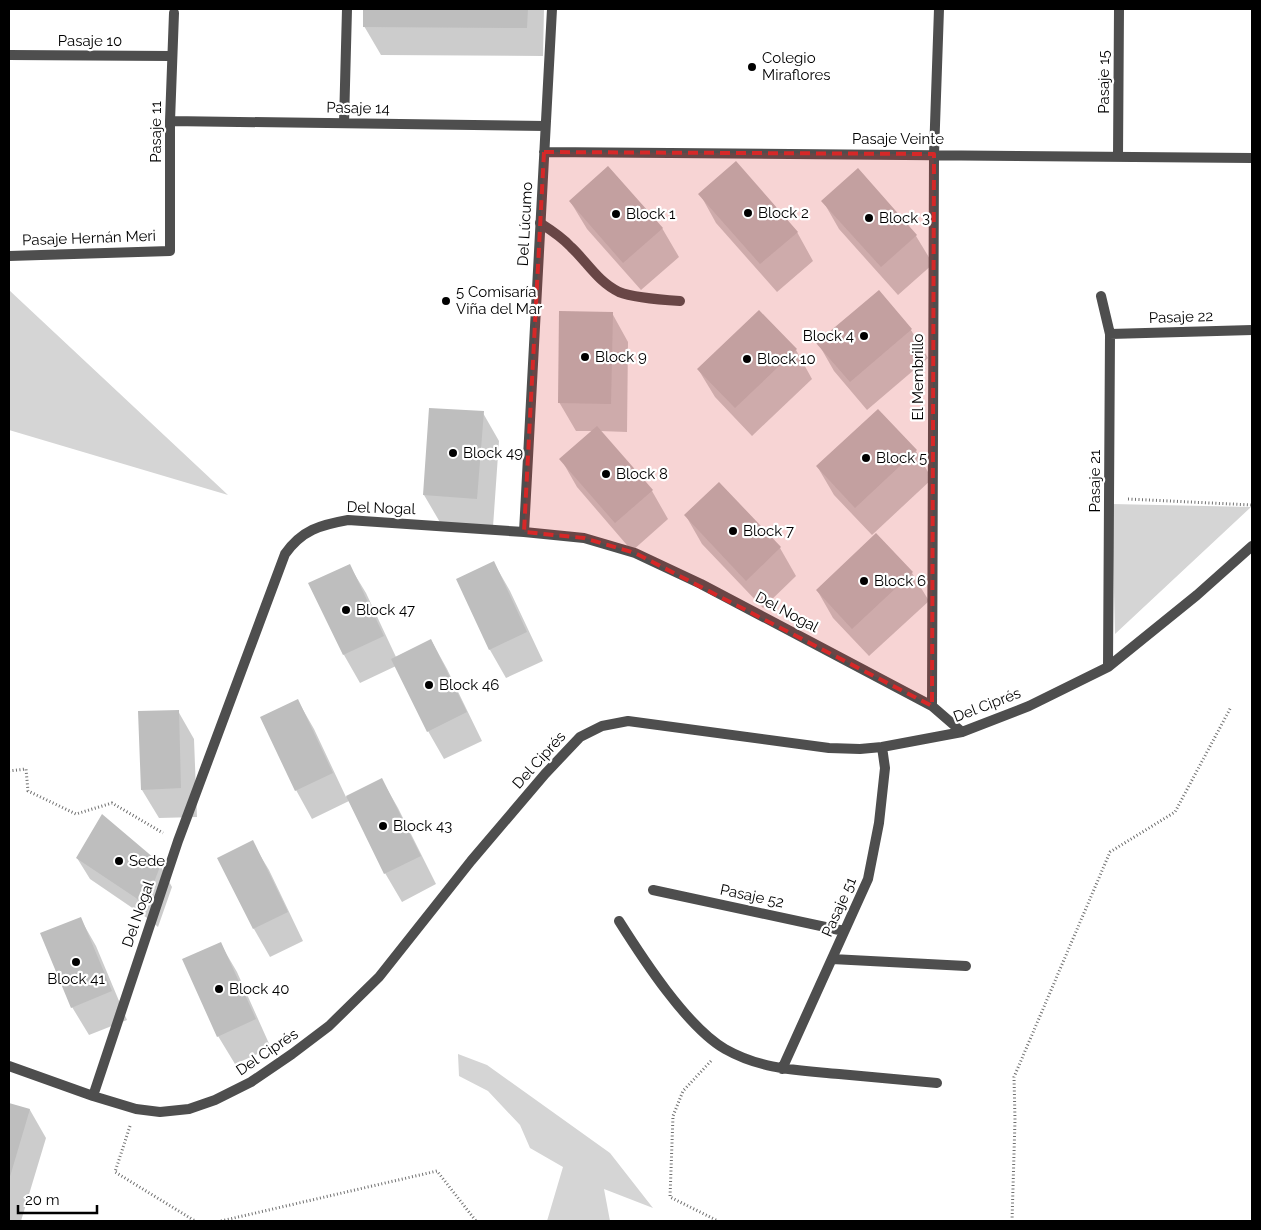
<svg xmlns="http://www.w3.org/2000/svg" width="1261" height="1230" font-family="Raleway,sans-serif">
	<rect width="100%" height="100%" fill="#fff"/>
	<path fill="#d5d5d5" d="M9,290L228,495L9,430Z
		M1112,504L1251,507L1115,634Z
		M458,1054L487,1065L610,1153L653,1208L604,1189L610,1221H547L563,1167L530,1148L520,1125L488,1091L459,1076Z"/>
	<path fill="#0003" d="M364,9H544L543,56L381,55L364,26Z
		M857,170L916,236L933,264L898,295L839,229L823,201Z
		M700,194L797,232L813,261L777,292L716,223Z
		M570,201L662,228L679,257L641,290L587,229Z
		M879,292L911,330L928,358L867,410L834,371L818,343Z
		M612,313L628,342L627,432L600,431L652,491L668,519L632,551L577,487L561,459L593,431H576L559,402Z
		M796,350L812,379L752,436L715,397L698,369Z
		M430,409L483,413L499,441L493,527L441,524L424,495Z
		M916,451L932,479L872,535L834,495L817,466Z
		M719,484L780,548L796,576L763,608L702,544L686,516Z
		M876,534L912,573L929,601L869,656L833,618L817,590Z
		M494,563L510,591L543,661L506,678L490,650L458,580Z
		M349,565L366,593L396,657L431,640L447,669L482,741L444,759L428,731L396,666L360,683L344,655L310,584Z
		M298,701L314,729L346,797L382,780L398,808L436,884L402,902L385,873L349,801L312,819L296,790Z
		M178,711L194,739L197,817L159,818L142,790Z
		M252,842L269,870L303,941L270,957L254,929L219,859Z
		M77,858L160,865L172,887L158,927L150,920L90,879Z
		M80,918L96,946L127,1020L89,1035L72,1007Z
		M220,943L237,972L271,1048L235,1064L218,1036Z
		M9,1104L30,1110L46,1138L21,1221H9Z"/>
	<path fill="#bebebe" d="M363,9H528L527,28L363,27Z
		M736,161L798,232L760,264L698,194Z
		M608,166L663,228L623,263L569,201Z
		M858,168L917,235L881,267L821,201Z
		M879,290L912,329L850,382L816,343Z
		M759,310L797,349L735,408L697,369Z
		M559,311L613,312L611,404L558,403Z
		M429,408L484,411L477,499L423,495Z
		M878,409L917,450L855,508L816,466Z
		M597,426L653,490L615,523L559,459Z
		M719,482L781,547L746,581L684,515Z
		M876,533L913,572L852,629L816,590Z
		M494,561L527,632L489,650L456,579Z
		M350,564L384,636L343,655L308,583Z
		M431,639L467,712L427,732L391,659Z
		M298,699L333,773L295,791L260,717Z
		M179,710L181,788L141,790L138,711Z
		M382,778L421,856L384,874L346,796Z
		M102,814L161,864L145,906L136,898L76,858Z
		M253,840L288,912L253,929L217,858Z
		M81,917L112,991L71,1008L40,933Z
		M221,942L256,1019L217,1037L182,959Z
		M9,1103L30,1109L9,1180Z"/>
	<g fill="none" stroke-linecap="round" stroke-linejoin="round">
		<path stroke="#707070" stroke-width="3" stroke-dasharray="1 2.5" stroke-linecap="butt" d="M1128,499L1252,505
			M9,771L26,769L28,791L76,814L112,803L163,833
			M711,1061L683,1091L673,1116L670,1197L718,1221
			M130,1126L115,1172L195,1221
			M221,1221L437,1171L476,1221
			M1012,1221L1015,1120L1014,1077L1110,852L1175,812L1231,707"/>
		<path stroke="#4e4e4e" stroke-width="10" d="M540,223C551,230 562,237 571,247C587,262 598,282 619,292C634,298 664,300 680,301"/>
		<path stroke="#4e4e4e" stroke-width="10" d="M939,9L934,154L932,706L962,732
			M9,55L171,56
			M170,121L545,126
			M344,123L347,9
			M544,152L1252,158
			M1118,156L1119,9
			M9,256L170,251V121L174,13
			M1101,296L1110,334L1108,667
			M1110,334L1252,330
			M524,532L552,9
			M653,890L844,931
			M619,921C643,959 687,1027 725,1049C762,1070 798,1070 839,1074C871,1077 904,1080 937,1083
			M832,959L966,966
			M9,1066L93,1096L136,1109L160,1112L189,1109L215,1100L251,1082L292,1054L329,1026L379,977L471,861L545,774L580,737L602,726L628,721L829,748L860,749L882,747L962,732L1029,706L1108,667L1197,595L1252,546
			M782,1069L868,879L879,823L885,768L882,747
			M93,1096L178,841L285,554C302,530 320,525 348,520L524,532L584,538L635,553L701,584L932,706"/>
	</g>
	<path fill="#d62828" fill-opacity="0.2" stroke="#d62828" stroke-width="4" stroke-dasharray="10 6" stroke-linejoin="round" d="M544,152L934,154L932,706L635,553L584,538L524,532Z"/>
	<g fill="#000" stroke="#fff" stroke-width="2">
		<circle cx="752" cy="67" r="5"/>
		<circle cx="748" cy="213" r="5"/>
		<circle cx="616" cy="214" r="5"/>
		<circle cx="869" cy="218" r="5"/>
		<circle cx="446" cy="301" r="5"/>
		<circle cx="864" cy="336" r="5"/>
		<circle cx="585" cy="357" r="5"/>
		<circle cx="747" cy="359" r="5"/>
		<circle cx="453" cy="453" r="5"/>
		<circle cx="866" cy="458" r="5"/>
		<circle cx="606" cy="474" r="5"/>
		<circle cx="733" cy="531" r="5"/>
		<circle cx="864" cy="581" r="5"/>
		<circle cx="346" cy="610" r="5"/>
		<circle cx="429" cy="685" r="5"/>
		<circle cx="383" cy="826" r="5"/>
		<circle cx="119" cy="861" r="5"/>
		<circle cx="76" cy="962" r="5"/>
		<circle cx="219" cy="989" r="5"/>
	</g>
	<g text-anchor="middle" dominant-baseline="central" stroke-width="4.5" stroke-linejoin="round" paint-order="stroke">
		<g font-size="15" fill="#000" stroke="#fff">
			<text x="90" y="41">Pasaje 10</text>
			<text transform="translate(1104 82) rotate(-90)">Pasaje 15</text>
			<text transform="translate(358 108) rotate(1)">Pasaje 14</text>
			<text transform="translate(156 132) rotate(-90)">Pasaje 11</text>
			<text x="898" y="139">Pasaje Veinte</text>
			<text transform="translate(525 224) rotate(-87)">Del Lúcumo</text>
			<text transform="translate(89 238) rotate(-2)">Pasaje Hernán Meri</text>
			<text transform="translate(1181 317) rotate(-2)">Pasaje 22</text>
			<text transform="translate(918 377) rotate(-90)">El Membrillo</text>
			<text transform="translate(1095 481) rotate(-90)">Pasaje 21</text>
			<text transform="translate(381 508) rotate(2)">Del Nogal</text>
			<text transform="translate(787 612) rotate(28)">Del Nogal</text>
			<text transform="translate(987 705) rotate(-21)">Del Ciprés</text>
			<text transform="translate(539 760) rotate(-48)">Del Ciprés</text>
			<text transform="translate(752 896) rotate(12)">Pasaje 52</text>
			<text transform="translate(839 907) rotate(-66)">Pasaje 51</text>
			<text transform="translate(138 914) rotate(-71)">Del Nogal</text>
			<text transform="translate(267 1052) rotate(-34)">Del Ciprés</text>
		</g>
		<g font-size="15" fill="#000" stroke="#fff" text-anchor="start">
			<text x="762" y="58">Colegio<tspan x="762" dy="17">Miraflores</tspan></text>
			<text x="758" y="213">Block 2</text>
			<text x="626" y="214">Block 1</text>
			<text x="879" y="218">Block 3</text>
			<text x="456" y="292">5 Comisaría<tspan x="456" dy="17">Viña del Mar</tspan></text>
			<text x="854" y="336" text-anchor="end">Block 4</text>
			<text x="595" y="357">Block 9</text>
			<text x="757" y="359">Block 10</text>
			<text x="463" y="453">Block 49</text>
			<text x="876" y="458">Block 5</text>
			<text x="616" y="474">Block 8</text>
			<text x="743" y="531">Block 7</text>
			<text x="874" y="581">Block 6</text>
			<text x="356" y="610">Block 47</text>
			<text x="439" y="685">Block 46</text>
			<text x="393" y="826">Block 43</text>
			<text x="129" y="861">Sede</text>
			<text x="76" y="979" text-anchor="middle">Block 41</text>
			<text x="229" y="989">Block 40</text>
		</g>
	</g>
	<rect width="1261" height="1230" fill="none" stroke="#000000" stroke-width="20"/>
	<path d="M18 1205v8h79v-8" fill="none" stroke="#000000" stroke-width="2.5"/>
	<text x="25" y="1205" font-size="15" fill="#000000" stroke="#ffffff" stroke-width="4" paint-order="stroke">20 m</text>
</svg>
